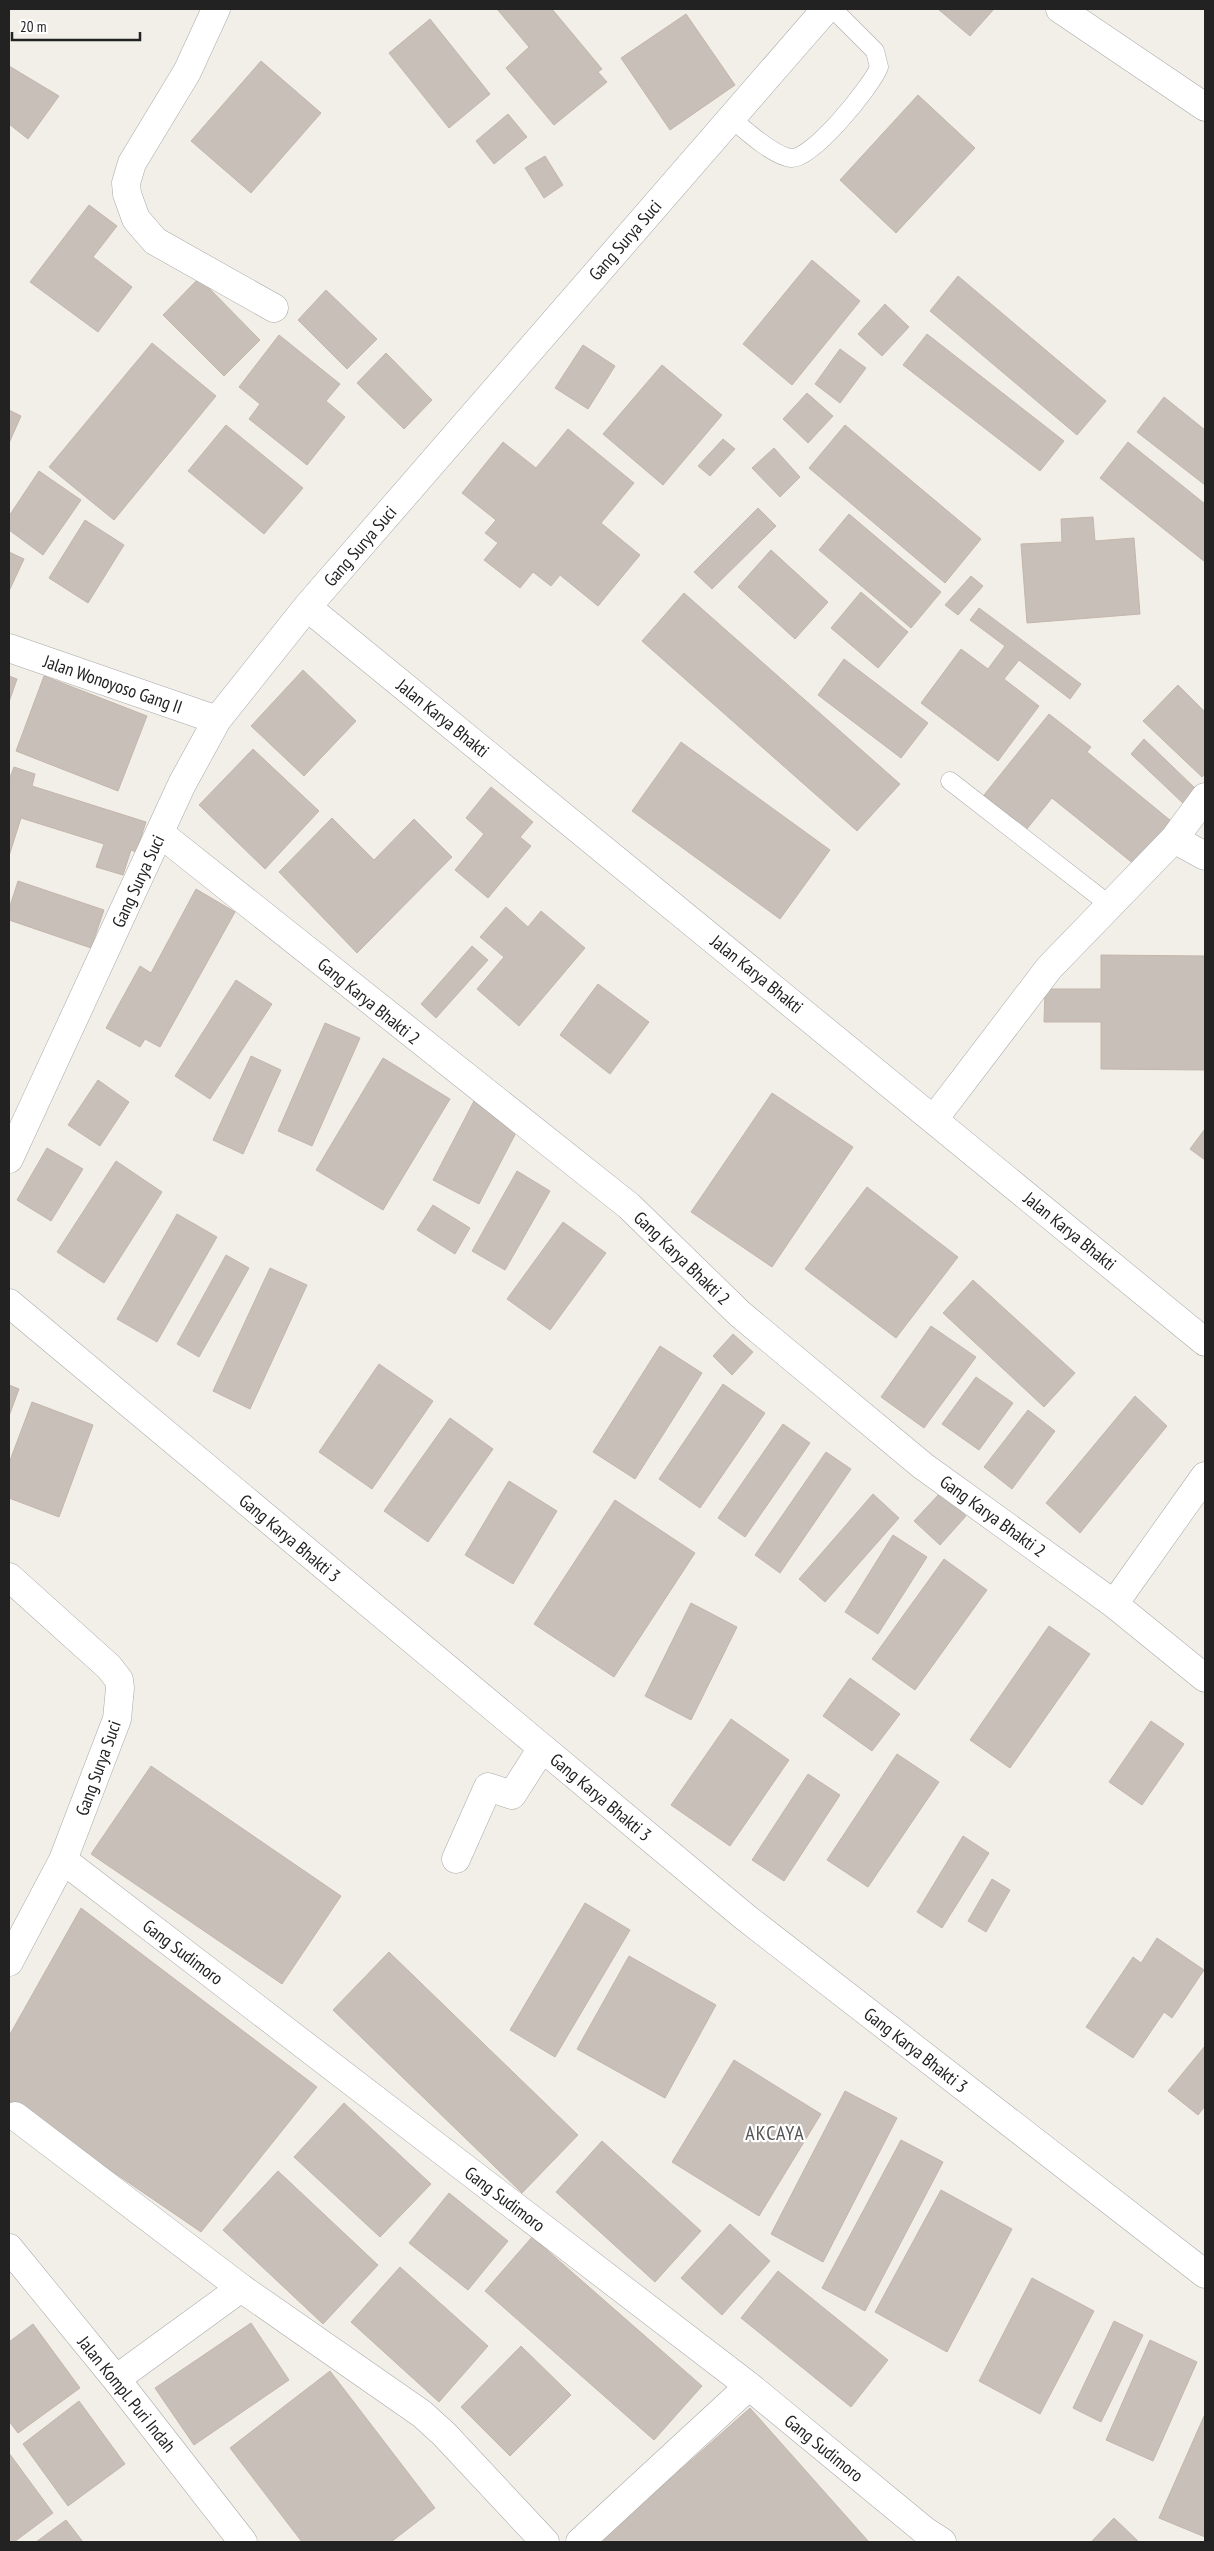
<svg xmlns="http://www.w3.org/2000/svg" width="1214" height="2551" font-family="'PT Sans Narrow',sans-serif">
	<rect width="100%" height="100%" fill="#f2efe9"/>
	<path fill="#c7bfb8" stroke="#c4b6ab" d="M497,9H552L602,69L598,72L607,82L554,125L506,68L529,47Z
		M938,9H994L970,36Z
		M686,14L735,85L670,130L621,58Z
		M430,19L490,94L449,128L389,53Z
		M261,61L321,113L251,193L191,141Z
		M9,66L59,96L28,139L9,124Z
		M918,95L975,148L896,233L840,180Z
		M508,114L527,137L494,164L476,141Z
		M545,156L563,185L544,198L525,168Z
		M89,205L117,226L93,257L132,287L98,332L30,282Z
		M812,260L860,301L792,385L743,344Z
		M958,276L1106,401L1077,435L930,311Z
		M199,278L260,340L224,376L163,315Z
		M326,290L377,339L347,369L298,320Z
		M885,304L909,327L882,356L858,334Z
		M927,334L1064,441L1040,471L903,365Z
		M279,335L340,384L326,401L345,417L307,465L249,419L260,404L239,387Z
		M152,343L216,396L114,520L49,467Z
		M583,345L615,366L588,409L555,388Z
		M840,349L866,368L840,403L815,384Z
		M386,353L432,400L404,429L357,383Z
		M662,365L722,415L663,485L603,434Z
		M807,393L833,416L808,443L783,419Z
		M1164,397L1205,430V485L1137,432Z
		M9,410L21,416L9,443Z
		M226,425L303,488L264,534L188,471Z
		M845,425L981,539L945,583L809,468Z
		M568,429L634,483L601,523L640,555L598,606L560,575L551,586L533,572L520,588L484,560L498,543L485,533L496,520L462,493L503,442L536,468Z
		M723,439L735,449L710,476L698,466Z
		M1128,442L1205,504V562L1100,478Z
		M774,448L800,477L780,497L752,468Z
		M39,471L81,500L43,555L9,530V516Z
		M758,508L776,526L712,589L694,572Z
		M849,514L941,592L911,628L819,550Z
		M1093,517L1095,541L1134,538L1140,614L1027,623L1021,544L1062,542L1061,519Z
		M85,520L124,545L88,603L49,578Z
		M771,550L828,602L795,639L738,587Z
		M9,552L24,559L9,591Z
		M971,576L983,586L958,615L945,605Z
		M861,592L908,632L878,668L831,628Z
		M684,593L900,784L857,831L642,641Z
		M979,608L1081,684L1070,699L1019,660L1004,679L1039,706L998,761L921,703L961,649L988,669L1005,646L970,620Z
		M844,659L928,723L901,758L818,695Z
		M303,670L356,721L304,776L251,726Z
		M9,676L17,679L9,702Z
		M44,676L147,716L118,791L16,751Z
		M1178,685L1205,712V774L1202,777L1143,721Z
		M1049,714L1091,747L1087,752L1171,821L1135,865L1052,798L1026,830L984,795Z
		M1144,739L1199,792L1186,806L1131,754Z
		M681,742L830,850L780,919L632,811Z
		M253,749L319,811L265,869L199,805Z
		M14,767L35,774L32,786L146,822L136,852L131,850L123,875L96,867L104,844L21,818L9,856V780Z
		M491,787L533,822L520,837L531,846L488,898L455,870L484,834L466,818Z
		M332,818L374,860L414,819L452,857L357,953L279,872Z
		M18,881L104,910L91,948L9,920V909Z
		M196,889L235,912L160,1047L145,1039L140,1047L106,1028L140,966L151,973Z
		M506,907L528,927L541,911L585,948L519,1026L477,989L504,957L480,937Z
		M472,946L488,960L436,1018L421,1004Z
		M1101,955L1205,956V1070L1101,1069V1022H1044L1045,989H1101Z
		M236,980L272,1004L210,1099L175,1076Z
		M598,984L649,1022L610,1074L560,1035Z
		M325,1023L360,1038L312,1146L278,1131Z
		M251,1056L281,1070L243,1154L213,1140Z
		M383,1058L450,1099L383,1210L316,1170Z
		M98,1080L129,1102L100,1146L68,1125Z
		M772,1093L853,1147L772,1267L691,1212Z
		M474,1101L520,1125L479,1204L433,1180Z
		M1205,1129V1160L1190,1149Z
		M47,1148L83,1169L51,1221L17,1200Z
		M116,1161L162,1192L104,1283L57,1252Z
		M517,1171L550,1191L505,1270L472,1251Z
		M867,1187L958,1257L896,1338L805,1269Z
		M433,1205L470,1228L455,1254L417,1230Z
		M177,1214L217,1237L157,1342L117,1319Z
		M563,1222L606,1253L550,1330L507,1299Z
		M226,1255L249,1268L199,1357L177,1344Z
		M270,1268L307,1285L250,1409L213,1391Z
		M973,1280L1075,1373L1044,1407L943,1313Z
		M931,1326L976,1357L924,1428L881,1397Z
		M733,1334L753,1352L732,1375L713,1356Z
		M660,1346L702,1373L635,1479L593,1452Z
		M379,1364L433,1401L372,1489L319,1452Z
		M976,1377L1013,1403L979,1450L942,1424Z
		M723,1384L765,1413L700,1508L659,1479Z
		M9,1385L19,1389L9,1416Z
		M1135,1396L1167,1426L1080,1533L1046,1503Z
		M32,1402L93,1425L59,1517L9,1498V1463Z
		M1028,1410L1055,1431L1012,1489L984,1467Z
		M450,1418L493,1449L428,1542L384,1511Z
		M783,1424L810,1443L745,1537L718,1518Z
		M826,1452L851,1469L780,1573L755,1555Z
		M509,1481L557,1511L513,1584L465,1555Z
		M940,1493L966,1516L940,1545L914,1521Z
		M873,1494L899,1518L825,1602L799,1579Z
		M615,1500L695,1553L614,1677L534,1624Z
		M893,1535L927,1557L878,1634L845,1612Z
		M944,1559L987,1590L915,1690L872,1659Z
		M691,1603L737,1627L691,1720L645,1696Z
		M1049,1626L1090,1654L1010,1768L970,1740Z
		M850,1678L900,1714L872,1751L823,1716Z
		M731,1719L789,1760L730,1846L671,1805Z
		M1151,1721L1184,1744L1142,1805L1109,1782Z
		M897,1754L939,1782L868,1887L827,1860Z
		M151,1766L341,1896L282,1984L91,1854Z
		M808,1774L840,1795L784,1881L752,1860Z
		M963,1836L989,1853L942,1928L917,1912Z
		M992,1879L1010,1890L986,1932L968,1921Z
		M585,1903L630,1930L555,2057L510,2030Z
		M81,1908L317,2087L201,2232L9,2101V2036Z
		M1157,1938L1204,1970L1172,2018L1164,2012L1133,2058L1086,2027L1133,1957L1141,1963Z
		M389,1952L578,2135L522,2193L333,2010Z
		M629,1956L716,2005L665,2098L577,2049Z
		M1205,2046V2106L1198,2115L1168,2091Z
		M734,2060L821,2114L759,2216L672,2162Z
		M845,2091L897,2118L823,2262L771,2234Z
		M344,2103L431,2184L380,2237L294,2157Z
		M901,2140L943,2162L865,2311L822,2288Z
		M602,2141L701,2231L655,2282L556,2192Z
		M278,2171L378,2265L323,2324L223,2230Z
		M941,2190L1012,2229L947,2352L875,2312Z
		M449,2193L508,2241L468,2290L409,2243Z
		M730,2224L770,2261L722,2315L681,2278Z
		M532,2237L702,2386L654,2440L485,2291Z
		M400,2267L488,2346L439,2402L351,2322Z
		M778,2271L888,2360L851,2407L741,2318Z
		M1032,2278L1094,2311L1040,2414L979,2381Z
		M1114,2321L1143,2335L1101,2422L1073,2408Z
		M251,2323L289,2380L194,2445L155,2388Z
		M33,2324L80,2388L18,2433L9,2421V2342Z
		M1150,2340L1197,2362L1153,2461L1106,2440Z
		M521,2346L571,2395L510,2456L461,2407Z
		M330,2371L435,2508L391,2542H302L230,2448Z
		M79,2401L125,2464L68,2506L23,2444Z
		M750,2408L869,2542H599Z
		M1205,2414V2537L1159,2518Z
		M9,2453L53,2513L14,2542H9Z
		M1114,2518L1139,2542H1091Z
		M66,2520L83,2542H36Z"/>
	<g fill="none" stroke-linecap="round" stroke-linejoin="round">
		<g stroke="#a9a9a9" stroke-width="19">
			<path id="lane" d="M731,118C745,130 773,156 791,158C811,161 872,86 879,67L875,51L833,9
				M950,781L1111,906"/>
		</g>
		<g stroke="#a9a9a9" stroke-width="29">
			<path id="street" d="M216,9L187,72L132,163L126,183L127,194L136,219L155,241L274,308
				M1060,9L1205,107
				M307,607L1205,1342
				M9,648L217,720
				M161,834L629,1206L740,1314L923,1466L1114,1604L1205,1678
				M1174,839L1205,797
				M934,1119L1049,968L1174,839L1205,856
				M9,1159L182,784L217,720L307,607L826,9
				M9,1303L745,1917L1205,2274
				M9,1577L109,1667L119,1680L120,1688L117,1719L63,1860L9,1962
				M1114,1604L1205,1476
				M456,1859L488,1787L512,1795L542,1748
				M63,1860L749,2386L925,2531L942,2542
				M15,2116L241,2288L422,2414L444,2434L545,2542
				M9,2248L116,2379L243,2542
				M116,2379L241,2288
				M580,2542L749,2386"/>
		</g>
		<use href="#lane" stroke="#fff" stroke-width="18"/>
		<use href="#street" stroke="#fff" stroke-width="28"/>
	</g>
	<g text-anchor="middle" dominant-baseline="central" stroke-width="4.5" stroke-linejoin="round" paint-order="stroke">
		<g font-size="18" fill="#222" stroke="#fff">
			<text transform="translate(625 240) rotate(-49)">Gang Surya Suci</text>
			<text transform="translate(360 546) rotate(-49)">Gang Surya Suci</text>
			<text transform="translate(113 684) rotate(19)">Jalan Wonoyoso Gang II</text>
			<text transform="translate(443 718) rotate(39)">Jalan Karya Bhakti</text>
			<text transform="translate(138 881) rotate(-65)">Gang Surya Suci</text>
			<text transform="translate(757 974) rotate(39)">Jalan Karya Bhakti</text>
			<text transform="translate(369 1001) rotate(39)">Gang Karya Bhakti 2</text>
			<text transform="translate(1070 1231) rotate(39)">Jalan Karya Bhakti</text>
			<text transform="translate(682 1258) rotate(44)">Gang Karya Bhakti 2</text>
			<text transform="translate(993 1516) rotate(36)">Gang Karya Bhakti 2</text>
			<text transform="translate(290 1538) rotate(40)">Gang Karya Bhakti 3</text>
			<text transform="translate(98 1768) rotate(-70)">Gang Surya Suci</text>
			<text transform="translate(601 1797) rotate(40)">Gang Karya Bhakti 3</text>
			<text transform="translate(183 1952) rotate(37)">Gang Sudimoro</text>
			<text transform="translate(916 2050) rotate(38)">Gang Karya Bhakti 3</text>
			<text transform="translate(505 2199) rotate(37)">Gang Sudimoro</text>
			<text transform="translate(127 2394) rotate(51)">Jalan Kompl. Puri Indah</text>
			<text transform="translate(824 2448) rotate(39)">Gang Sudimoro</text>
		</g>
		<g font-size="20" letter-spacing="1" fill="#555" stroke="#fff">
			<text x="775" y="2133">AKCAYA</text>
		</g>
	</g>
	<rect width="1214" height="2551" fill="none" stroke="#222222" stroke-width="20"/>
	<path d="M12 32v8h128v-8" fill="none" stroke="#222222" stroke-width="2.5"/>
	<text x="20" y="32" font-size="15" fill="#222222" stroke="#ffffff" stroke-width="4" paint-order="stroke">20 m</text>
</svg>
